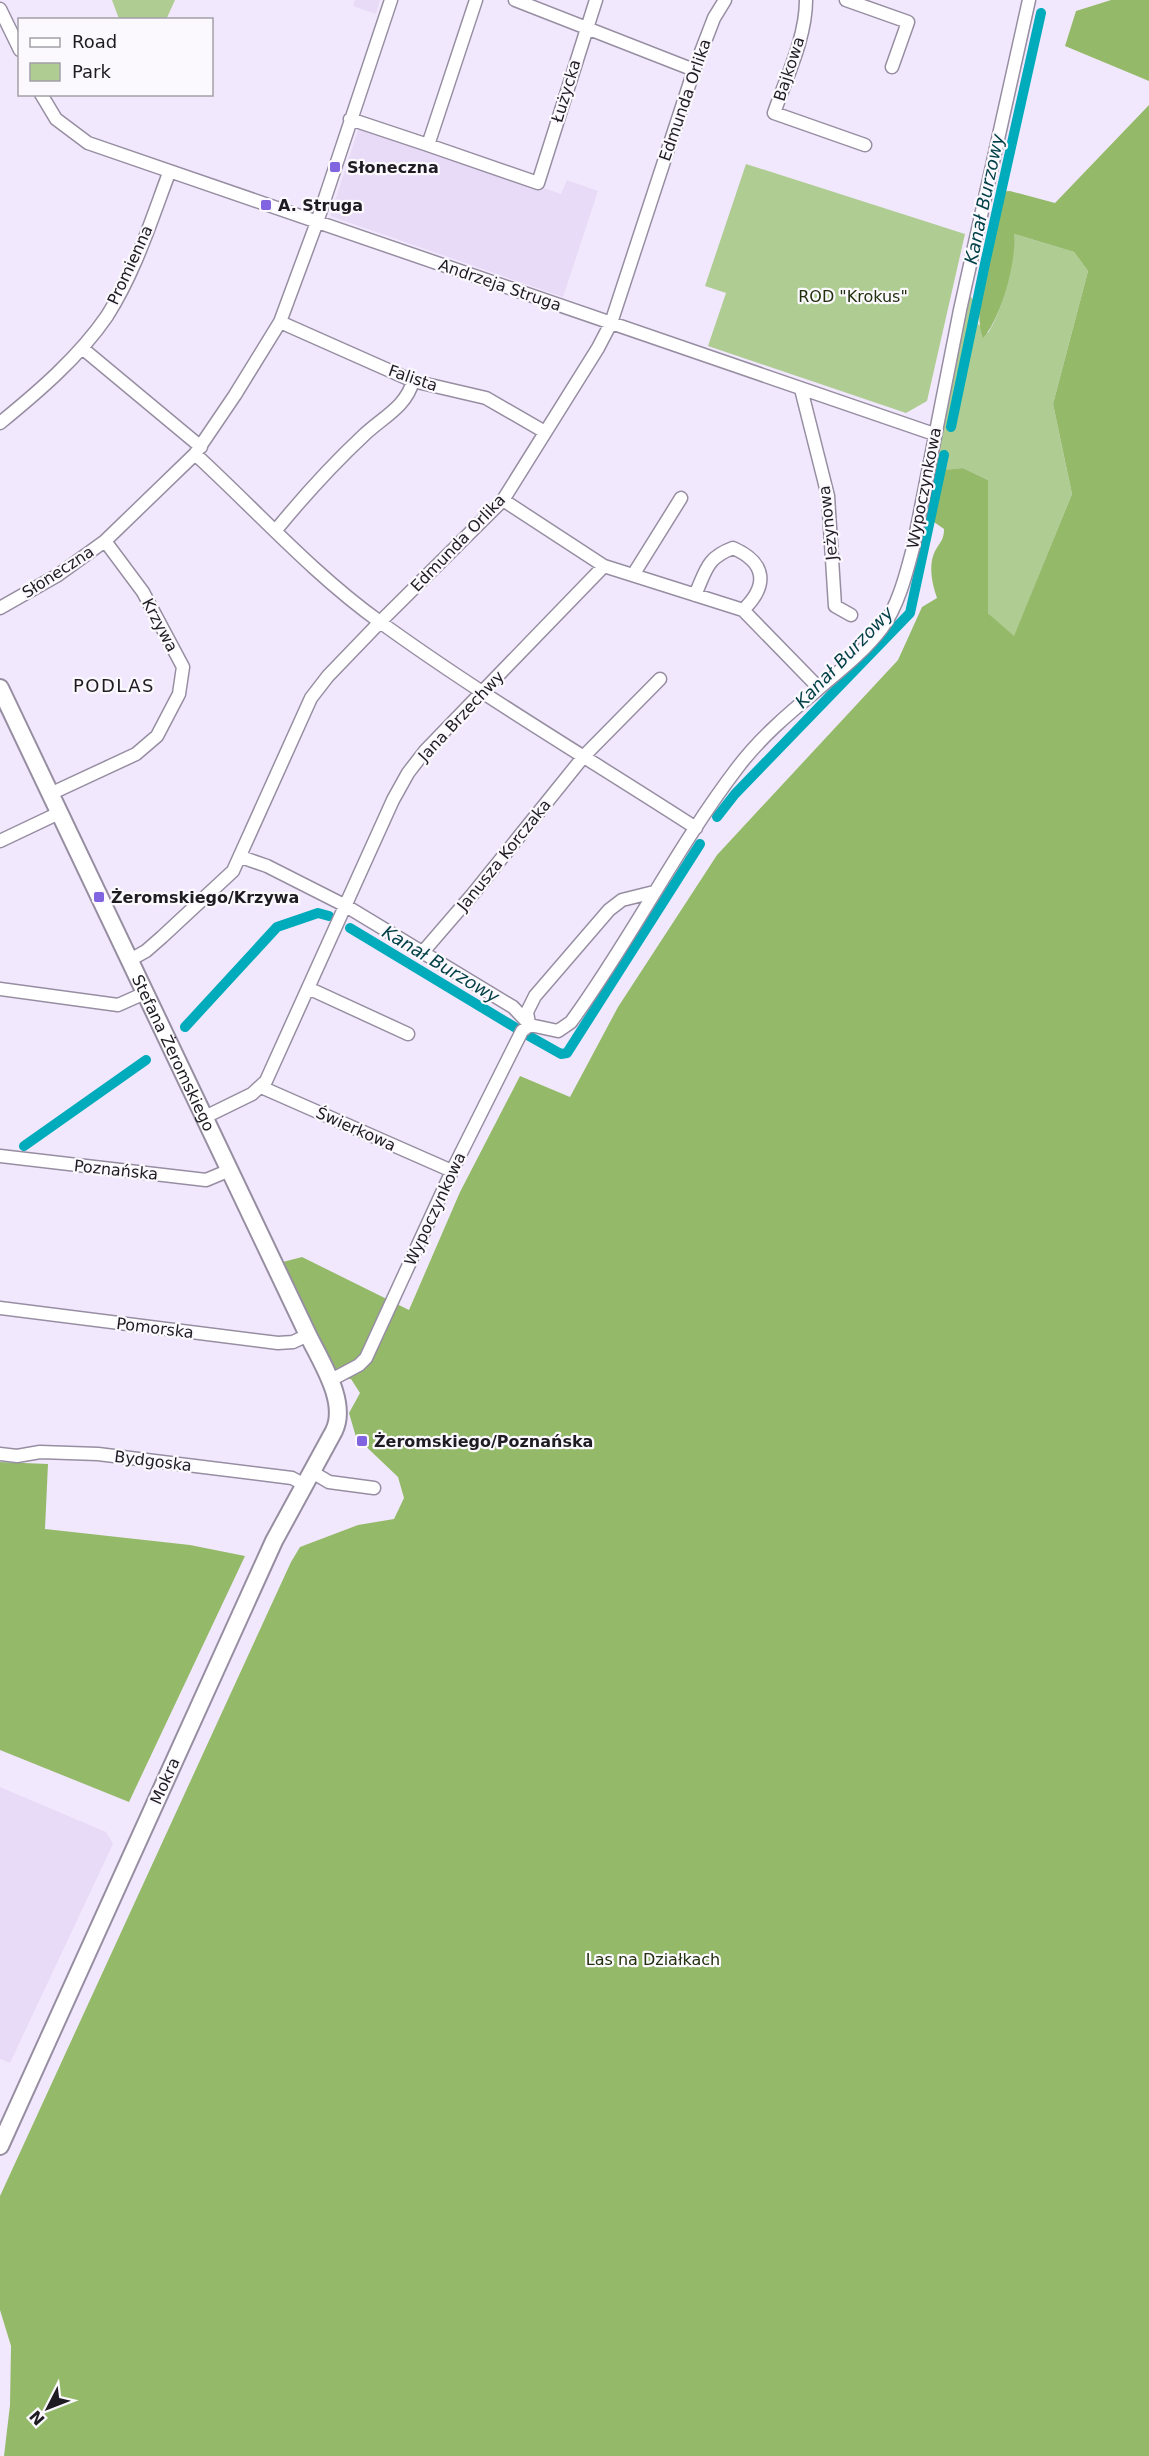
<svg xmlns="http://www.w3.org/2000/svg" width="1149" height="2456" font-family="'DejaVu Sans',sans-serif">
	<rect width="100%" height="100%" fill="#f2e8fe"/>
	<path fill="#e8dbf7" d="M355,0H380L376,14L353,6Z
		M360,124L561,194L567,180L598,191L563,297L330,216Z
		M0,1787L106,1832L113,1844L10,2063L0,2059Z"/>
	<path fill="#afcc92" d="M112,0H175L166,20L119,19Z
		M746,164L965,234L927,401L906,413L708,346L726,293L705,286Z
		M1014,234L1074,252L1088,271L1053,404L1072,494L1014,637L988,613V480L963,468L931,472L970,296L980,308L978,324L988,333C1006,304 1010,268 1014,234Z"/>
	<path fill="#94ba69" d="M1111,0H1149V81L1065,46L1076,11Z
		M1149,105V2456H4L10,2405L11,2346L0,2310V2196L291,1562L300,1547L358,1525L394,1519L404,1498L398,1477L356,1437L349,1413L360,1393L351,1379L335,1380L279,1263L302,1257L409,1310L460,1192L520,1076L570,1097L618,1007L717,855L898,660L922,607L937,598C932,584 928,565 935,551C940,542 944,540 944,529L934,522L944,470L963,468L988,480V613L1014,636L1072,494L1053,404L1088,271L1074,252L1014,234C1017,260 1001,319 983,338C977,322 981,309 977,292L997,192L1010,191L1055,203Z
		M0,1462L48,1464L45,1529L190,1545L245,1556L129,1802L0,1750Z"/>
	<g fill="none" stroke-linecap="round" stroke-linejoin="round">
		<path stroke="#00abbb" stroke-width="10" d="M951,427L986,259L1041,13
			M717,817L735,794L910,613L944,455
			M350,928L516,1028
			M185,1027L277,927L318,913L329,916
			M529,1036L561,1054L567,1053L700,844
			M24,1146L146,1060"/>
		<g stroke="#978ea2" stroke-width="15">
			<path id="street" d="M515,0L694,70
				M806,0C806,38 786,78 774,113L865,145
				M846,0L908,22L892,67
				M0,9L20,50
				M41,94L56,119L88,143L934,434
				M350,119L428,145L476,0
				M428,145L538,183L596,0
				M280,322L413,381L486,398L545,432
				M82,348L201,447
				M801,389L828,496L835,606L851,615
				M0,423C38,392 79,357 107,316C135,272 151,221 169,173
				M195,454C256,510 313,574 380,622C482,696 591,760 696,828
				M503,500L604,566L743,610L819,688
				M276,530C303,497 333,464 364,435C383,417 406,407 413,381
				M633,575L681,498
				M695,595C706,571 706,558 733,548C767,563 768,586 743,610
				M0,608L58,575L105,541L195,454L235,395L280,322L317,222L391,0
				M50,794L136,754L157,736L179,694L183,667L143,592L105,541
				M0,841L59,813
				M241,857L267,866L346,906L513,1007L530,1025
				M422,953L472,895L584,756L660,679
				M130,960L146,951L162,937L233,871L311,698L328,676L380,622L503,500L598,348L611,323L694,70L714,18L725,0
				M308,988L408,1034
				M0,989L118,1005L145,993
				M529,1024L527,1012L535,996L609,910L622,900L654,892
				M261,1087L452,1171
				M205,1117L252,1094L266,1081L393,800L408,773L425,751L604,566
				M0,1156L206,1180L230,1170
				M0,1308L278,1343L293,1342L308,1335
				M329,1381L359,1365L366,1358L452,1171L522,1031L530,1025L558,1031L571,1022C631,940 676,848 738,767C760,738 788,714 816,691C839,671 863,653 882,628C898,606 906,575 913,548L960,310L1029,0
				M0,1454L17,1456L40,1452L98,1454L292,1478L305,1485
				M312,1472L329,1482L374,1488"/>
		</g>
		<g stroke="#978ea2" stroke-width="20">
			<g id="secondary">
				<path id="s1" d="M0,688L308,1335C321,1362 348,1402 334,1431L274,1541L0,2146"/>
			</g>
		</g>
		<use href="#street" stroke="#fff" stroke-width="12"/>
		<use href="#secondary" stroke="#fff" stroke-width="16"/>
	</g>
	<g fill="#8164df" stroke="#fbf9fd" stroke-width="2">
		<rect x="329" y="161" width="12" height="12" rx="3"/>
		<rect x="260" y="199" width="12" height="12" rx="3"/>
		<rect x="93" y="891" width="12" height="12" rx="3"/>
		<rect x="356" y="1435" width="12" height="12" rx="3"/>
	</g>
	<g text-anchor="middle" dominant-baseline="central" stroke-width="4.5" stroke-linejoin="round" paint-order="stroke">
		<g font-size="16" fill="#1f1b23" stroke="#fbf9fd">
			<text transform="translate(789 69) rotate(-72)">Bajkowa</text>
			<text transform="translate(566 91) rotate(-73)">Łużycka</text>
			<text transform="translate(685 100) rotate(-71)">Edmunda Orlika</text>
			<text transform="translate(130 265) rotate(-65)">Promienna</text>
			<text transform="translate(500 285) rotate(19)">Andrzeja Struga</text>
			<text transform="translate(413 378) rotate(19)">Falista</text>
			<text transform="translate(924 488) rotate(-79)">Wypoczynkowa</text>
			<text transform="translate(828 523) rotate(-96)">Jeżynowa</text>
			<text transform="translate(458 543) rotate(-46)">Edmunda Orlika</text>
			<text transform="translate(58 572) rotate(-33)">Słoneczna</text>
			<text transform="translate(160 625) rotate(62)">Krzywa</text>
			<text transform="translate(461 716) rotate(-47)">Jana Brzechwy</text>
			<text transform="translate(504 855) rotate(-51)">Janusza Korczaka</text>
			<text stroke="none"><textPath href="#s1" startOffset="404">Stefana Żeromskiego</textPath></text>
			<text transform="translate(356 1129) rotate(24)">Świerkowa</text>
			<text transform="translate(116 1170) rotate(6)">Poznańska</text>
			<text transform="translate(435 1209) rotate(-65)">Wypoczynkowa</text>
			<text transform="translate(155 1328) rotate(7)">Pomorska</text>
			<text transform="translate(153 1461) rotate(7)">Bydgoska</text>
			<text transform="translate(165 1781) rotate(-66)">Mokra</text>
		</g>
		<g font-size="16" font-weight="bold" fill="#1f1b23" stroke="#fbf9fd" text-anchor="start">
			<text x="347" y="167">Słoneczna</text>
			<text x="278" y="205">A. Struga</text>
			<text x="111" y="897">Żeromskiego/Krzywa</text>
			<text x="374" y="1441">Żeromskiego/Poznańska</text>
		</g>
		<g font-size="16" fill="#21300e" stroke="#fbf9fd">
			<text x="853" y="296">ROD "Krokus"</text>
			<text x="653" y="1959">Las na Działkach</text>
		</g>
		<g font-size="18" font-style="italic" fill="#003f46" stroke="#fbf9fd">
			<text transform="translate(984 199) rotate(-78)">Kanał Burzowy</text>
			<text transform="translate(844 657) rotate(-46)">Kanał Burzowy</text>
			<text transform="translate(441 964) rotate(31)">Kanał Burzowy</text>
		</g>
		<g font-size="18" letter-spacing="1.5" fill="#1f1b23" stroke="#fbf9fd">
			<text x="114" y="685">PODLAS</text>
		</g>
	</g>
	<rect x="18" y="18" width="195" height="78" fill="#fbf9fd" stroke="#a3a0a6" stroke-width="1.5"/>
	<rect x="30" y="38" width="30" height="9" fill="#ffffff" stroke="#a3a0a6" stroke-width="1.5"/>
	<text x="72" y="48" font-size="18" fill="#1f1b23">Road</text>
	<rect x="30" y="63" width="30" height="18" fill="#afcc92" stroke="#a3a0a6" stroke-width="1.5"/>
	<text x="72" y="78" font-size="18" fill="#1f1b23">Park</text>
	<g transform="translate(48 2408) rotate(228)" stroke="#fbf9fd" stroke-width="4.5" paint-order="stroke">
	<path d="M0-4.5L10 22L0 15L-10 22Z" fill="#1f1b23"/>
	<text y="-9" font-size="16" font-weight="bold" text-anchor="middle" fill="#1f1b23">N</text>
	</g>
</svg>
